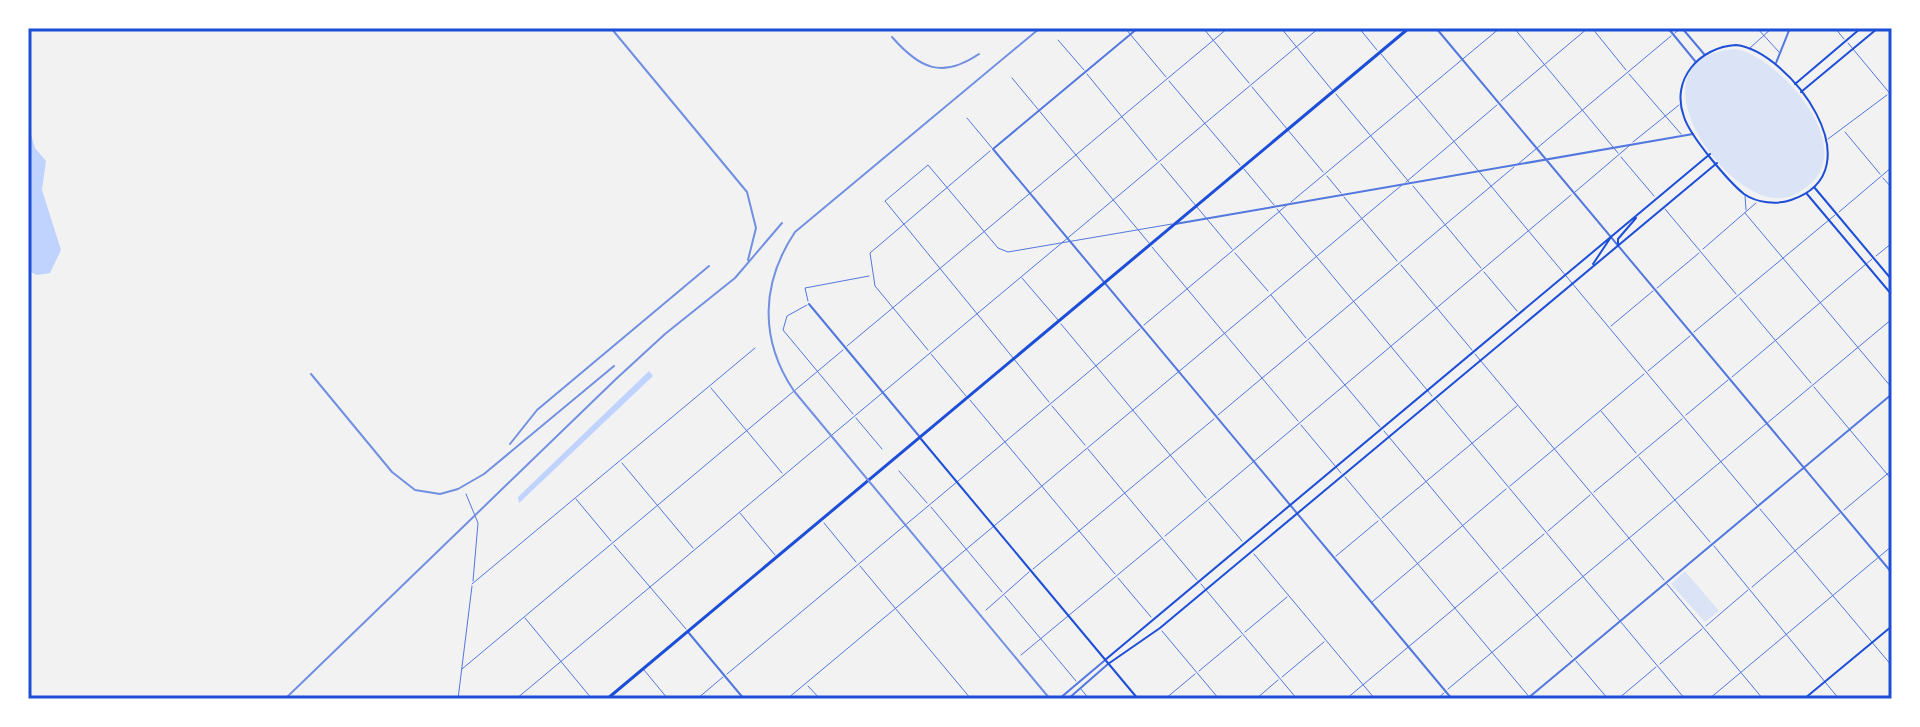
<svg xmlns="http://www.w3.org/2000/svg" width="1920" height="727" font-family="'PT Sans',sans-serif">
	<rect width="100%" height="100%" fill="#f2f2f2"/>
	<path fill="#dbe4f7" d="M1735,49C1777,55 1857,144 1810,184C1802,191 1793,197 1783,198C1725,206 1624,58 1735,49Z
		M1685,571L1719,611L1705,622L1671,584Z"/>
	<path fill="#bfd3fe" d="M28,124L35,148L46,161L42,190L61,250L50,273L37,275L28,271Z
		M649,371L653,376L519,503L518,497Z"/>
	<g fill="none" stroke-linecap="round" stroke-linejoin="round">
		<path stroke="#5277de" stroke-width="1" d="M1125,28L1166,77
			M1203,28L1249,83
			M1281,28L1332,90
			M1359,28L1377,50
			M1514,28L1618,153
			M1592,28L1626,70
			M1757,28L1779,52
			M1835,28L1844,39
			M1675,33L1681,28
			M1058,40L1084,70
			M1848,43L1892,96
			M1750,48L1772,28
			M1381,54L1757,505
			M1087,74L1157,160
			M1629,74L1681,134
			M1012,78L1149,243
			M1169,81L1240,165
			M1252,87L1323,172
			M1336,94L1409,182
			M1501,101L1588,28
			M967,118L992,148
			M1845,132L1880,174
			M1828,139L1887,95
			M1633,142L1679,105
			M1621,157L1654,196
			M1161,164L1232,249
			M1518,164L1671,36
			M1244,169L1274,205
			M1327,176L1341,193
			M1883,178L1892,188
			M1406,182L1497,105
			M1413,186L1481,268
			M1575,192L1629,146
			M1745,195L1746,210
			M1344,197L1397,261
			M1291,202L1500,28
			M1277,209L1432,396
			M1665,209L1736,294
			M1839,212L1892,167
			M1745,213L1892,388
			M1152,247L1298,421
			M1703,249L1756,203
			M1235,253L1268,291
			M1876,256L1892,243
			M1401,265L1472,350
			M1484,272L1517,311
			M1022,278L1058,320
			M1657,288L1699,253
			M1271,295L1306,338
			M1740,298L1811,383
			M808,301L805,288L869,276
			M807,305L787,316L783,330L853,414
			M1061,324L1206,498
			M1144,325L1287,205
			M1611,326L1653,291
			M1694,332L1835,215
			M1309,342L1380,427
			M847,346L1228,28
			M928,350L875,286L870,253L990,151
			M931,354L966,396
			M1475,354L1664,580
			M1648,371L1690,336
			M1732,377L1872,259
			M1814,387L1892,480
			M711,388L782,473
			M970,400L1115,574
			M1436,400L1685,699
			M1049,402L885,201L928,165L998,248L1008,252L1172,224
			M1052,406L1085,445
			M1601,411L1636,453
			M1218,415L1514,167
			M1686,415L1728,380
			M856,418L882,449
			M1301,425L1341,473
			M1384,431L1572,657
			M1088,449L1197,580
			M1639,457L1710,542
			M622,463L693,548
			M899,471L927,503
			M1345,477L1531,699
			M1510,486L1644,374
			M1594,492L1682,419
			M466,494L478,523L473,581
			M576,499L611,541
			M1209,502L1242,541
			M931,507L1002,592
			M1760,509L1892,666
			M1844,510L1892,470
			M740,513L775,555
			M1382,518L1517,406
			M824,523L856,562
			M1548,531L1590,495
			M1165,536L1571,195
			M614,545L686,629
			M1714,546L1839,699
			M1254,554L1375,699
			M1336,556L1378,521
			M860,566L971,699
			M1033,569L1214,419
			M1502,569L1544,534
			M1118,578L1151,617
			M472,584L755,348
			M1201,584L1297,699
			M1667,584L1763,699
			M1752,587L1840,513
			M1005,596L1076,681
			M1372,602L1506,489
			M986,610L1029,572
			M525,618L592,699
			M1706,626L1748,590
			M1162,631L1219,699
			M1245,632L1287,597
			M1021,655L1161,539
			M1576,661L1608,699
			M1660,664L1702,629
			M462,669L843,350
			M644,670L668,699
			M1199,671L1241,636
			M727,674L1140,329
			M1282,677L1324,642
			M808,686L820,699
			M1081,689L1089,699
			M1448,689L1892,319
			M458,699L472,586
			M516,699L1319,28
			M697,699L723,677
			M787,699L1402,185
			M1165,699L1195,674
			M1256,699L1278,680
			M1346,699L1498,572
			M1437,699L1444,693
			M1618,699L1656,667
			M1709,699L1892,546"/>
		<path stroke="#5277de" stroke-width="2" d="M1138,28L993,149L1452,699
			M1436,28L1892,573
			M1668,28L1695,61
			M1682,28L1704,54
			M1776,63L1790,28
			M1175,224L1693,134
			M809,304L919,436
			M688,632L744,699
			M1059,699L1104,661
			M1068,699L1108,664
			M1527,699L1892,394"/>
		<path stroke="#1d4ed8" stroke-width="2" d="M1736,45C1790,51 1878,171 1791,200C1777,205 1757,203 1744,194C1728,181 1690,136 1684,117C1670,79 1700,47 1736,45Z
			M1795,84L1861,28
			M1801,92L1878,28
			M1814,187L1892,280
			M1807,194L1892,295
			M1618,245V239L1636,218
			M1593,264L1611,237
			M921,439L1138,699
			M1105,660L1710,154
			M1108,664L1160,628L1717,163
			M1804,699L1892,626"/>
		<path stroke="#1d4ed8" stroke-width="3" d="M607,699L1409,28"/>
		<path stroke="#7290e2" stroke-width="2" d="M611,28L747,192L756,228L748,260
			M1040,28L795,232C761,283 759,339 794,391L1050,699
			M892,37C920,69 942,79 979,54
			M311,374L392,472L415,490L440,494L458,489L484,474L614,366
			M510,444L537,410L709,266
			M285,699L616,379L665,334L735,278L782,223"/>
	</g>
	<rect width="1920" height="727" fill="none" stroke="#ffffff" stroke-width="60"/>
	<rect x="30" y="30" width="1860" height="667" fill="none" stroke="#1d4ed8" stroke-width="3"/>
</svg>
